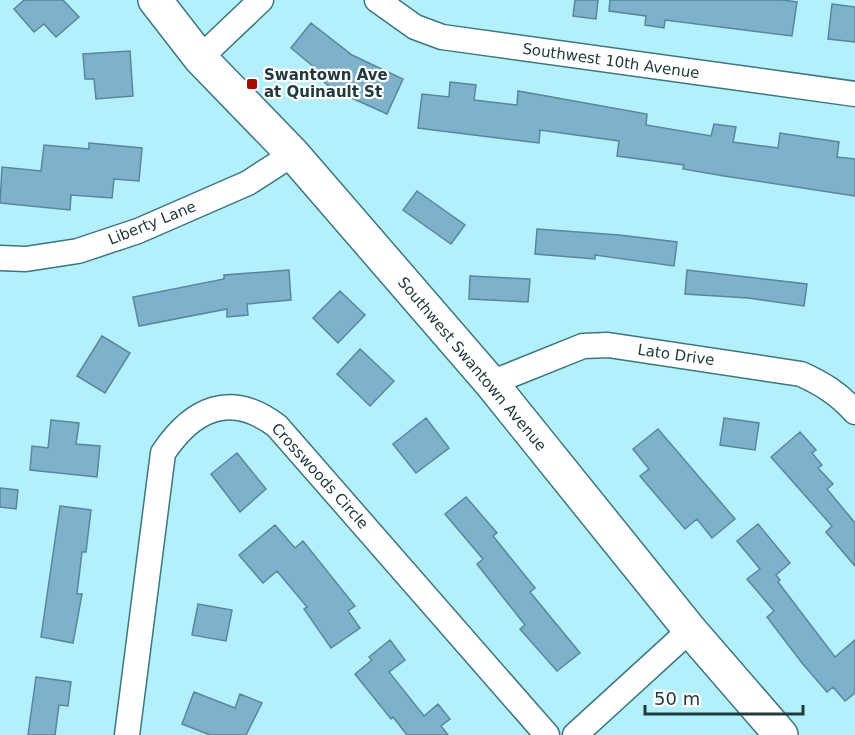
<svg xmlns="http://www.w3.org/2000/svg" width="855" height="735" font-family="'DejaVu Sans',sans-serif">
	<rect width="100%" height="100%" fill="#b3f0fb"/>
	<path fill="#80b1ca" stroke="#56879e" stroke-width="1.5" d="M24,0H63L79,17L56,37L44,24L34,32L14,9Z
		M575,0H598L596,19L573,16Z
		M610,0H783L797,2L792,36L665,20L664,28L645,25L646,16L609,11Z
		M832,4L855,7V42L828,39Z
		M311,23L352,55L403,79L387,114L334,90L312,72L315,68L291,48Z
		M130,51L133,96L96,99L94,79H85L83,54Z
		M450,82L476,85L474,100L517,105L518,91L647,114L646,125L711,136L714,124L736,127L733,142L778,148L780,133L839,142L837,157L855,159V196L724,176L683,169L684,165L617,156L619,141L540,130L539,143L418,128L422,94L449,97Z
		M89,143L142,148L139,181L114,179L112,198L71,195L70,210L0,203L2,167L41,171L44,145L89,149Z
		M417,191L465,225L451,244L403,210Z
		M537,229L619,235L677,242L674,266L595,255V259L535,254Z
		M289,270L291,300L247,304L248,315L227,317V309L139,326L133,297L224,279V275Z
		M687,270L807,284L804,306L748,298L685,294Z
		M470,276L530,279L528,302L469,299Z
		M340,291L365,315L338,343L313,318Z
		M102,336L130,353L105,393L77,376Z
		M360,349L394,381L370,406L337,374Z
		M426,418L449,448L416,473L393,444Z
		M724,418L759,423L755,450L720,445Z
		M51,420L79,423L76,444L100,446L97,477L30,470L32,446L48,448Z
		M658,429L735,519L712,538L697,519L685,529L640,476L649,469L633,449Z
		M800,432L816,450L812,453L822,465L818,468L833,484L827,489L855,523V566L826,532L832,526L771,457Z
		M237,453L266,489L240,512L211,474Z
		M0,488L18,490L16,509L0,507Z
		M466,497L497,533L493,536L535,588L530,592L580,653L557,671L520,629L525,625L477,564L483,559L445,514Z
		M60,506L91,510L86,552H82L77,594H82L73,643L41,637Z
		M758,524L790,563L776,575L780,580L778,582L835,657L855,640V693L845,701L833,687L827,692L802,663L767,617L774,611L747,579L760,569L737,541Z
		M275,525L295,548L303,541L355,606L348,611L360,628L331,648L304,609L307,607L277,571L263,583L239,555Z
		M198,604L232,610L226,641L192,635Z
		M390,640L405,660L389,672L424,716L438,704L450,719L441,726L448,735H407L393,717L391,719L355,674L372,660L369,657Z
		M36,677L71,682L68,706L59,705L55,735H28Z
		M194,692L235,708L240,694L262,703L246,735H210L182,724Z"/>
	<g fill="none" stroke-linecap="round" stroke-linejoin="round">
		<g stroke="#3c7680" stroke-width="27">
			<path id="street" d="M377,0L415,27L442,37L855,94
				M200,58L261,0
				M0,258L26,259L78,251L138,231L248,183L293,154
				M491,383L583,346L608,345L801,374C823,384 839,394 855,412
				M127,735L163,453C193,408 231,391 277,426L547,735
				M575,735L690,630"/>
		</g>
		<g stroke="#3c7680" stroke-width="36">
			<path id="secondary" d="M155,0L200,58L293,154L491,383L690,630L781,735"/>
		</g>
		<use href="#street" stroke="#fff" stroke-width="24"/>
		<use href="#secondary" stroke="#fff" stroke-width="33"/>
	</g>
	<rect fill="#a30c04" stroke="#fff" stroke-width="2" x="246" y="78" width="12" height="12" rx="3"/>
	<g text-anchor="middle" dominant-baseline="central" stroke-width="4.5" stroke-linejoin="round" paint-order="stroke">
		<g font-size="15" fill="#213a3e" stroke="#fff">
			<text transform="translate(611 61) rotate(8)">Southwest 10th Avenue</text>
			<text transform="translate(152 223) rotate(-22)">Liberty Lane</text>
			<text transform="translate(676 355) rotate(8)">Lato Drive</text>
			<text transform="translate(472 364) rotate(50)">Southwest Swantown Avenue</text>
			<text transform="translate(320 476) rotate(48)">Crosswoods Circle</text>
		</g>
		<g font-size="15" font-weight="bold" fill="#213a3e" stroke="#fff" text-anchor="start">
			<text x="264" y="75">Swantown Ave<tspan x="264" dy="17">at Quinault St</tspan></text>
		</g>
	</g>
	<path d="M645 705v9h158v-9" fill="none" stroke="#213a3e" stroke-width="3"/>
	<text x="654" y="705" font-size="18" fill="#213a3e" stroke="#ffffff" stroke-width="4.5" paint-order="stroke">50 m</text>
</svg>
